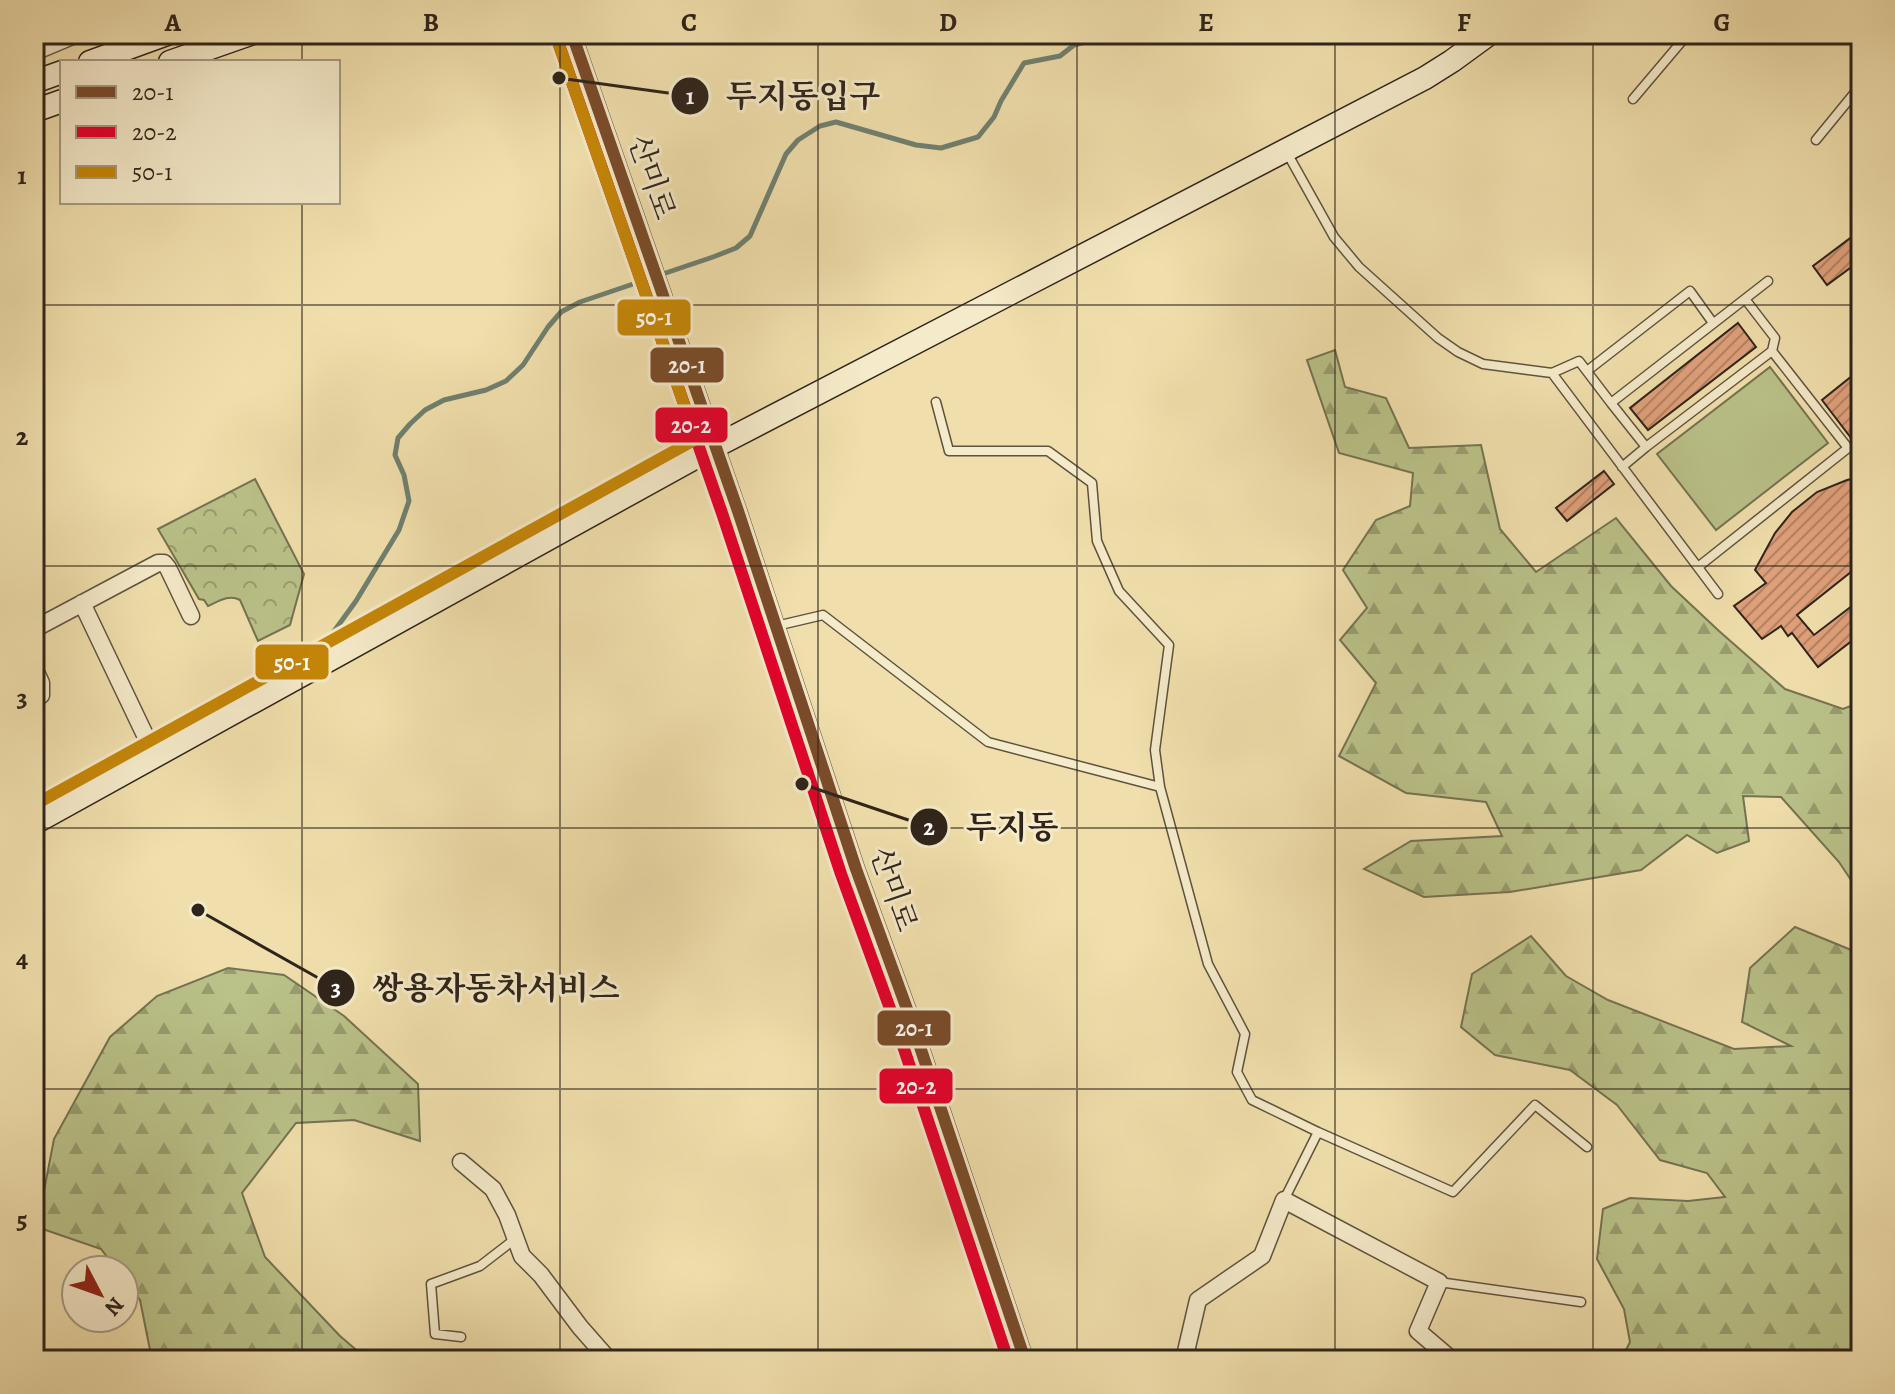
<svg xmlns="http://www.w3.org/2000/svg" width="1895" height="1394" font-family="Alegreya,'Noto Serif KR',serif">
	<defs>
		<pattern id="forest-firs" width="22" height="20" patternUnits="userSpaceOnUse" patternTransform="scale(2)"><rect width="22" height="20" fill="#bac289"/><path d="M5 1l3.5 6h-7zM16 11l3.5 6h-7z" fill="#989d6f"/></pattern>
		<pattern id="park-crowns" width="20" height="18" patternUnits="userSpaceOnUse" patternTransform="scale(2)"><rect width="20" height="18" fill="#bac289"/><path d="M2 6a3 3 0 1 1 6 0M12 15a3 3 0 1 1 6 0" fill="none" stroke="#989d6f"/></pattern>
		<pattern id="building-hatch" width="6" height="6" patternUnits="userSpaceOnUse" patternTransform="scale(2)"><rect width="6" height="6" fill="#dfa07a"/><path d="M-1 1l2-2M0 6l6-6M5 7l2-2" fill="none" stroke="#b58263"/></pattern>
	</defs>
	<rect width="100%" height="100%" fill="#f0dfac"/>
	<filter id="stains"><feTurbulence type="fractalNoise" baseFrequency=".0025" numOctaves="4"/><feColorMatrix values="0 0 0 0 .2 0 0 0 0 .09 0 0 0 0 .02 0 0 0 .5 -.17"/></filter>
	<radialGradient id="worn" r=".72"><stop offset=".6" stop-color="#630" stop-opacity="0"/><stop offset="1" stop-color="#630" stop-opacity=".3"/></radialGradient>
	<path fill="url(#forest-firs)" stroke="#747352" stroke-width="2" d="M1335,350L1345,387L1386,398L1409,448L1481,445L1500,529L1536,572L1616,518L1671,586L1719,631L1785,689L1843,709L1861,702V895L1839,862L1781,797L1743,796L1749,841L1717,853L1687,835L1641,870L1510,892L1424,897L1364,869L1411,841L1502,836L1486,802L1406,793L1339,756L1376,683L1340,640L1367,608L1343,570L1376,520L1410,506L1413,473L1339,453L1307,360Z
		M1795,927L1861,954V1360H1621L1630,1342L1624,1309L1597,1259L1603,1209L1630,1198L1688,1201L1725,1197L1707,1173L1660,1160L1617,1105L1570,1070L1495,1055L1461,1027L1472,974L1531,936L1566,976L1608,1000L1734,1049L1791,1046L1742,1022L1750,968Z
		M228,968L284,975L344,1016L418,1084L420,1141L354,1120L296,1123L242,1193L265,1257L340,1336L368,1360H152L140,1300L124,1279V1270H117L101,1249L37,1227L54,1139L110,1037L157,996Z"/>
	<path fill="url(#park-crowns)" stroke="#747352" stroke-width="2" d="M255,479L304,574L290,625L258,641L240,600C229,594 219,601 208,606L204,600L199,599L158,529Z"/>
	<path fill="#bac289" stroke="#747352" stroke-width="2" d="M1770,367L1828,443L1716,530L1657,454Z"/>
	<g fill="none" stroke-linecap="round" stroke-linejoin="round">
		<path stroke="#6f8070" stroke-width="5" d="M332,634L356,601L399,530L409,501L404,475L395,455L398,438L410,424L425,410L444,400L486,390L506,381L523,365L548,327L561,312L580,302L713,257L736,248L750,236L786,154L798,140L820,126L836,122L916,145L941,148L978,137L994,117L1001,101L1024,63L1060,56L1074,45L1104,37L1107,34"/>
	</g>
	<path fill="url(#building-hatch)" stroke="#2f241b" stroke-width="2" d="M1853,236L1861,247V260L1827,285L1813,266Z
		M1738,323L1756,347L1648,430L1630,408Z
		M1852,376L1861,387V451L1822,400Z
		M1604,471L1614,484L1567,521L1556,508Z
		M1861,477V564L1797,615L1814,635L1861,599V651L1853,640L1818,667L1792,633L1788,636L1781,626L1762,639L1734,606L1766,583L1755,570L1775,533L1792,512L1817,492L1847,480Z"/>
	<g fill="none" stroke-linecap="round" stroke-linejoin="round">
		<g stroke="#5f533f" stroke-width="11">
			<path id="lane" d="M1633,99L1688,34
				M1816,140L1861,85
				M1286,151L1334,237L1359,267L1438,338L1458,352L1483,364L1552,373L1718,594
				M1745,299L1775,338L1772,351
				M1587,371L1690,291L1713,323
				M1552,373L1579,361L1611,403L1768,281
				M936,402L949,451H1048L1092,483L1097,541L1119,591L1169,645L1155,750L1160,787
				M1611,403L1646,447
				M1622,467L1646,447L1772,351L1848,448L1698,567
				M776,626L823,615L988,742L1160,787L1208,964L1245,1034L1237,1072L1252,1100L1318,1132
				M1284,1200L1318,1132L1453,1192L1535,1105L1587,1147
				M1439,1282L1581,1302
				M461,1337L435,1334L431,1284L480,1266L515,1239"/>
		</g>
		<g stroke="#5f533f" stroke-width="19">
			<path id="street" d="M572,34L738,511L856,869L911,1020L1025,1360
				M34,52L77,34
				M82,603L155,756
				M34,629L158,563H164L168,568L191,616
				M34,668L41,683V695L34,700
				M461,1162L493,1189L507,1215L522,1256L541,1275L580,1327L609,1360
				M1184,1360L1198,1300L1262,1256L1284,1200L1439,1282L1418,1331L1452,1360"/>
		</g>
		<g stroke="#2f241b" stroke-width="25">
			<path id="secondary" d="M90,62L167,34
				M170,62L250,34
				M34,82L62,72
				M34,111L62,101
				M34,823L716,446L1425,78L1452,61L1489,34"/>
		</g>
		<use href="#lane" stroke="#f5eac9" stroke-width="8"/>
		<use href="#street" stroke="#f5eac9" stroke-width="16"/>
		<use href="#secondary" stroke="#f5eac9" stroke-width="22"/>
		<g stroke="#f5eac9" stroke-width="18">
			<path id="bus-1" d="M572,34L738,511L856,869L911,1020L1025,1360"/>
		</g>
		<g stroke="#f5eac9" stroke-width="18">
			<path id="bus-2" d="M557,39L723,516L841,874L896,1025L1008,1360"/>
		</g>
		<g stroke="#f5eac9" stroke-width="18">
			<path id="bus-3" d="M34,805L696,439L557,39"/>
		</g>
		<use href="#bus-1" stroke="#7a4b2a" stroke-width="12"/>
		<use href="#bus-2" stroke="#e4002b" stroke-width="12"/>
		<use href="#bus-3" stroke="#c58607" stroke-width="12"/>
	</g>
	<path fill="none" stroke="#2f241b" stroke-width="2" stroke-opacity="0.55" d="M302,34V62M560,34V1360M818,34V1360M1077,34V1360M1335,34V1360M1593,34V1360M302,202V1360M34,305H1861M34,566H1861M34,828H1861M34,1089H1861"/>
	<g text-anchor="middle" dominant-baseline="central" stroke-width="6" stroke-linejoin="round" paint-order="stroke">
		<g font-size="30" fill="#2f241b" stroke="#f5eac9">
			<text transform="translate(652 177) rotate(71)">산미로</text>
			<text transform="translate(894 889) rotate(71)">산미로</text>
		</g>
	</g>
	<path fill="none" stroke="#2f241b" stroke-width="3" d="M559 78L690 96M802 784L929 827M198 910L336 988"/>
	<g fill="#2f241b" stroke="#f5eac9" stroke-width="3">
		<circle cx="559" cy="78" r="8"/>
		<circle cx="802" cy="784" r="8"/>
		<circle cx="198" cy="910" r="8"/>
		<circle cx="690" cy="96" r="20"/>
		<circle cx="929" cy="827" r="20"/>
		<circle cx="336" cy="988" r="20"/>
	</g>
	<g font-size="24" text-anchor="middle" font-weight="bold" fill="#fff">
		<text x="690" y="104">1</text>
		<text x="929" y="835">2</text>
		<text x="336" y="996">3</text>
	</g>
	<g font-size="32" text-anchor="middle" font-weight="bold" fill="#2f241b" stroke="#f5eac9" stroke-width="6" stroke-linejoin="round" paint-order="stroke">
		<text x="803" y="107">두지동입구</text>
		<text x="1012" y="838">두지동</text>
		<text x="496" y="999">쌍용자동차서비스</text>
	</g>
	<g stroke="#f5eac9" stroke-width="3">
		<rect x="616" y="298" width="76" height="39" rx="8" fill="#c58607"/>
		<rect x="649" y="346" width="76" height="38" rx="8" fill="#7a4b2a"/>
		<rect x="654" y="406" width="75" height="38" rx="8" fill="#e4002b"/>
		<rect x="254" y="643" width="76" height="38" rx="8" fill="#c58607"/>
		<rect x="876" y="1009" width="76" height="38" rx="8" fill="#7a4b2a"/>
		<rect x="878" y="1067" width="76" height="38" rx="8" fill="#e4002b"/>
	</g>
	<g font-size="22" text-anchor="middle" font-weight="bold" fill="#fff">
		<text x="654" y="325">50-1</text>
		<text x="687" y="373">20-1</text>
		<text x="691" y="433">20-2</text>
		<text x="292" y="670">50-1</text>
		<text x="914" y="1036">20-1</text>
		<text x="916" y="1094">20-2</text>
	</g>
	<rect width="1895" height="1394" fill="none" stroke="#f0dfac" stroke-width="88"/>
	<rect x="60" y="60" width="280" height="144" fill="#f5eac9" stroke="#a69b83" stroke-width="2"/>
	<rect x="76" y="86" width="40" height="12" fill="#7a4b2a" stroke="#a69b83" stroke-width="2"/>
	<text x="132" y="100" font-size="24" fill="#2f241b">20-1</text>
	<rect x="76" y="126" width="40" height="12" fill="#e4002b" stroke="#a69b83" stroke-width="2"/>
	<text x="132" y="140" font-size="24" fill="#2f241b">20-2</text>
	<rect x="76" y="166" width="40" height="12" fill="#c58607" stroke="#a69b83" stroke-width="2"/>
	<text x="132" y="180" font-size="24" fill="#2f241b">50-1</text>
	<g transform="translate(100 1294) rotate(131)"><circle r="38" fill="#f5eac9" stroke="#a69b83" stroke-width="2"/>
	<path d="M0-6L14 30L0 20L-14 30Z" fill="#8f2418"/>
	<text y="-12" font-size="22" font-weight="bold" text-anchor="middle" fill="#2f241b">N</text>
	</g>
	<rect x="44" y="44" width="1807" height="1306" fill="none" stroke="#2f241b" stroke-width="3"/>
	<g font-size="26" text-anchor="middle" font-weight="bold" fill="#2f241b">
		<text x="173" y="31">A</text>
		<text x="431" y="31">B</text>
		<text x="689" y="31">C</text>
		<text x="948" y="31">D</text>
		<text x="1206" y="31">E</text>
		<text x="1464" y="31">F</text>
		<text x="1722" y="31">G</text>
		<text x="22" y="184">1</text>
		<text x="22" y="445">2</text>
		<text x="22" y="706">3</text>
		<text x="22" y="967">4</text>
		<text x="22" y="1228">5</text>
	</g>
	<rect width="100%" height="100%" filter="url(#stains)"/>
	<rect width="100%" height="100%" fill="url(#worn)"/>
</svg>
